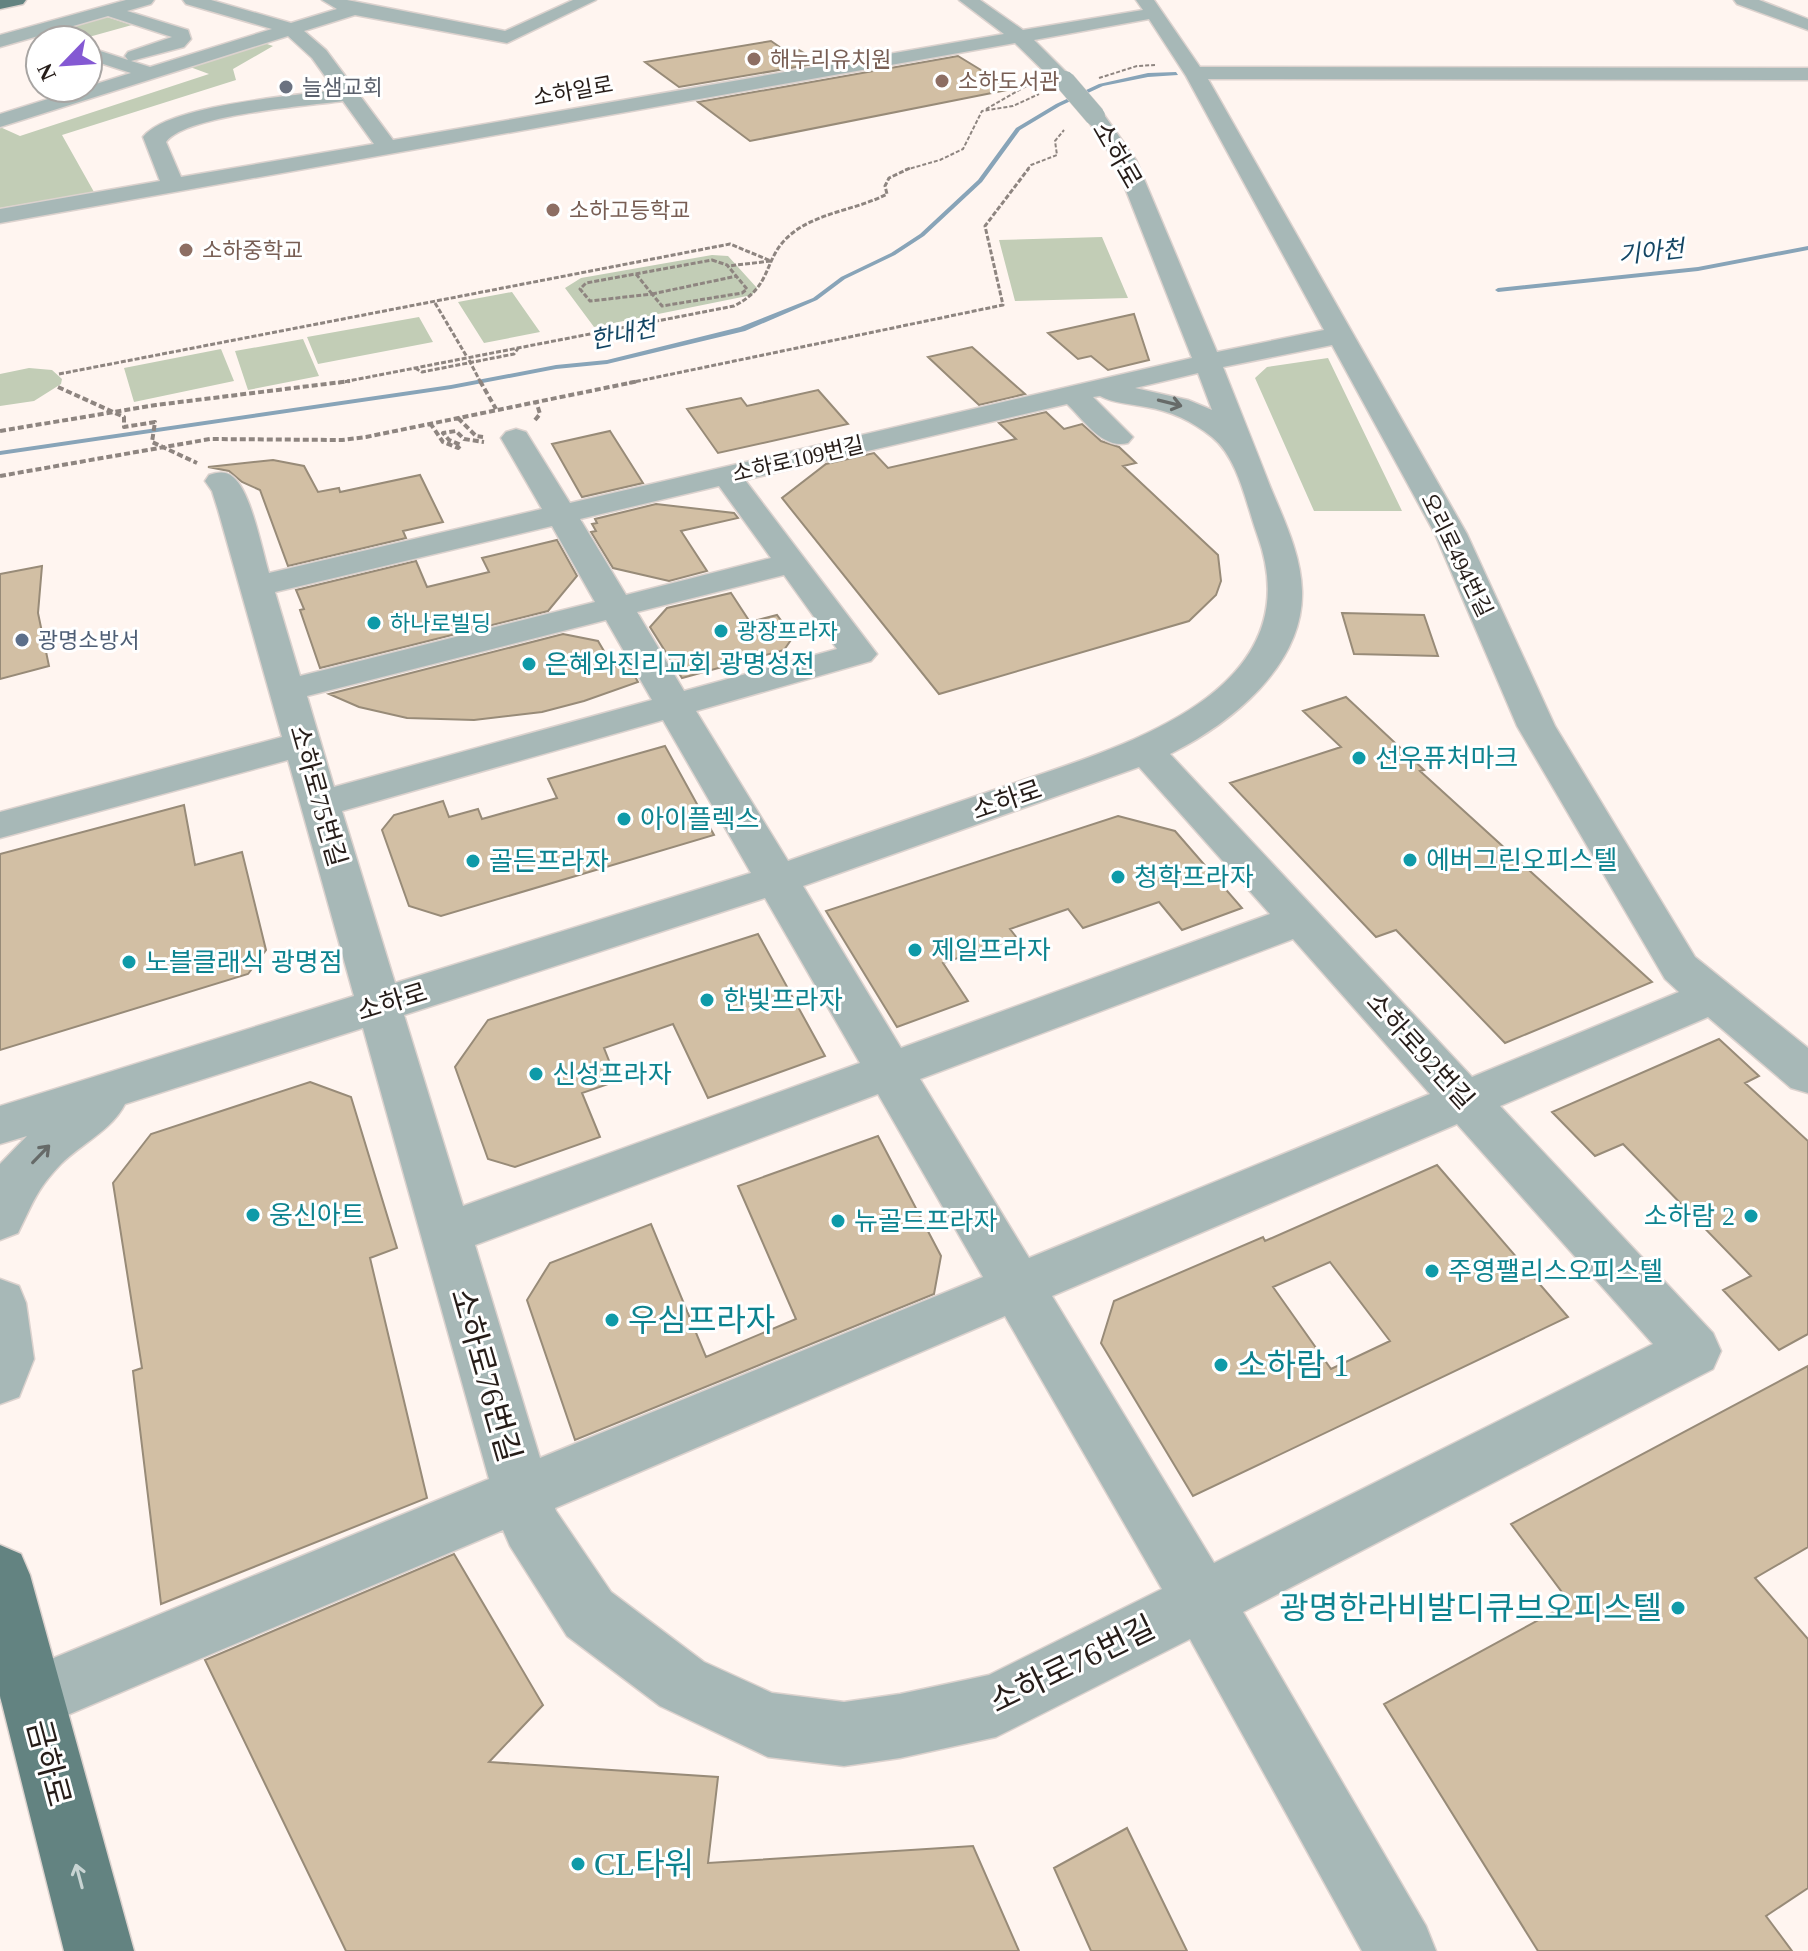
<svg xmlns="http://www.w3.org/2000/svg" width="1808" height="1951" font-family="'Times New Roman','Noto Sans KR',serif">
	<rect width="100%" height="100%" fill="#fff5f0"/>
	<path fill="#c2cdb6" d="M104,16L132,25L78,40L44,32Z
		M264,43L273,46L233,69L236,80L62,135L94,192L0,208V127L20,136L209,74L190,67Z
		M1102,237L1128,298L1015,301L999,240Z
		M712,255L728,256L757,288L752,295L594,327L565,288L581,278Z
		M512,292L540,332L484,343L458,302Z
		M419,317L433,342L318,364L307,337Z
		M303,339L319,376L248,390L235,351Z
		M221,349L234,381L134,402L124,368Z
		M1328,358L1402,511H1314L1255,378L1267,367Z
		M29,368L52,370L62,379L61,384L34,401L0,406V374Z"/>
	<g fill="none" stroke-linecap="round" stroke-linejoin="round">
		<path fill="#88a4b8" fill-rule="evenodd" d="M1176,72L1178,75L1148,77L1103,86L1060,106L1020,130L982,182L924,236L895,255L845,279L817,300L745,331L607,364L556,369L451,389L0,455V451L451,385L556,365L607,360L740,327L813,298L841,277L891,253L920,234L978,180L1016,128L1056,104L1099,84L1148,73Z
			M1808,246V250L1698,271L1498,292L1495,290L1498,288L1698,267Z"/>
	</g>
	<path fill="#d2bfa4" stroke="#988b78" stroke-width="2" fill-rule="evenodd" d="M771,41L787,52L799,50L820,63L679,87L645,62Z
		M958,56L1012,89L750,141L698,102Z
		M1134,314L1149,360L1108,370L1091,356L1078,359L1048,333Z
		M972,347L1025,394L979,405L928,357Z
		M818,390L848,424L718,453L687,409L741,398L747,406Z
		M1046,412L1064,429L1082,424L1101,441L1119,447L1136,463L1123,466L1218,555L1221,581L1216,595L1189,621L939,694L782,498L826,464L874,453L888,468L1016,439L999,423Z
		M610,431L643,483L582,497L552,444Z
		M273,460L304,466L318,492L339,488L340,492L420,475L443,522L403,531L406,538L288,566L260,490L242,482L229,471L208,467Z
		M656,504L734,513L738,518L681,531L707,571L669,581L613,568L591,532L596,531L592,524L597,523L595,519Z
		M557,540L577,576L548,611L320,668L300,610L304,609L296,590L416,561L427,587L489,572L482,558Z
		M42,566L38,613L49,666L0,679V574Z
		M731,593L750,622L777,615L793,637L784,650L682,678L650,627L667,608Z
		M1342,613L1424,615L1438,656L1354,654Z
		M563,634L598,641L614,668L624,657L638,682L584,701L542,712L474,720L407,718L359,707L329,694Z
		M1346,697L1424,770L1420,771L1652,982L1505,1043L1396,930L1376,937L1230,783L1341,747L1303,711Z
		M665,746L714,835L441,916L409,906L382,830L394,815L443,801L449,817L478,809L482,819L557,798L548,779Z
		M184,805L195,865L242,852L266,950L248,974L0,1050V854Z
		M1118,816L1175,831L1242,908L1182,930L1159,902L1083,928L1068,909L1010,929L1017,938L943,963L968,1001L897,1027L826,911Z
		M758,934L825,1056L708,1098L673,1024L604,1048L617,1081L582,1093L600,1137L515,1167L488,1159L455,1067L488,1020Z
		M1719,1039L1759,1076L1745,1083L1808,1141V1334L1779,1350L1723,1290L1751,1276L1623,1144L1595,1156L1552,1112Z
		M310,1082L351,1097L397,1248L370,1258L427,1498L161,1604L133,1371L142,1368L113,1183L151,1134Z
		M878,1136L941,1256L934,1294L575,1440L527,1300L550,1263L651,1224L706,1357L796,1319L738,1186Z
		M1437,1165L1568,1317L1193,1496L1101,1343L1114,1301L1263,1237L1265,1241ZM1330,1262L1390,1341L1331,1369L1273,1287Z
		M1808,1366V1547L1755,1578L1808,1639V1888L1766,1916L1792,1951H1538L1384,1704L1570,1603L1511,1524Z
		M454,1554L543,1705L489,1762L718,1777L708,1863L973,1846L1019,1951H346L205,1660Z
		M1127,1828L1187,1951H1091L1054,1868Z"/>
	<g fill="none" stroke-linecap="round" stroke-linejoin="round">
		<g stroke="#dcd2ce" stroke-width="3">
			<path id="minor" d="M126,0H154L151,4L127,11L188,30L191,39L184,47L131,61L150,67L272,29L186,4L183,0H211L291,23L337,9L322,0H347L505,31L573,0H596L507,43L355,15L304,31L326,50L393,140L1004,34L959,0H980L1023,30L1143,10L1136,0H1154L1200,67L1808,68V80L1208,79L1467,534L1555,726L1695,957L1808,1048V1093L1791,1088L1708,1017L1500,1106L1713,1333L1721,1351L1713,1369L1243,1612L1426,1926L1436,1951H1362L1190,1639L996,1737L900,1758L844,1766L768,1757L660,1706L567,1636L510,1546L503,1530L32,1730L10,1720L0,1698L10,1676L489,1479L363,1028L125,1104C112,1130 81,1144 61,1164C36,1190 33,1203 18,1233L0,1240V1164L27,1136L0,1144V1106L354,996L288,760L0,838V812L282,737L218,510L212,491L205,481L209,475C218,472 226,471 233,477C251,491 262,550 269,573L542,509L501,438L506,432L516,429L526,432L570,503L1192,358L1114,160L1085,116L1095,110L1102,112L1136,160L1217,352L1324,330L1186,76L1149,19L1034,40L1075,81L1065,87L1058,85L1015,43L0,223V209L160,181L143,137C168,105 294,96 335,90L312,58L288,36L0,127V114L131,73L88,59V47L128,60L125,56L128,52L172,37L108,16L0,47V35ZM343,101L374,144L181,177L166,142C185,115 307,106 343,101ZM1332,345L1435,534L1517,726L1665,979L1679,992L1472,1077L1170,754C1230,724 1304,666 1302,591C1301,554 1284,520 1270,486C1255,447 1239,407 1223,367ZM1198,373L1212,410L1188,400L1135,388ZM1100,396C1112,403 1131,404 1146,407C1171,411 1192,421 1212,437C1238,458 1246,503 1257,534C1317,697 1112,749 1000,788C929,812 858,836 788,861L696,711L871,661L877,654L745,480L1067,404C1084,420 1103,450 1128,443L1133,437L1093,397ZM719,486L771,558L626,595L580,519ZM552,526L595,602L300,676L275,592ZM784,575L837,649L684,691L637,612ZM606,620L652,700L334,787L307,696ZM663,720L751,873L395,983L342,811ZM1139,767L1270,914L901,1048L803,886ZM765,898L860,1063L463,1206L404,1015ZM1293,939L1430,1094L1029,1258L920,1079ZM878,1094L983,1277L540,1458L475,1245ZM1457,1124L1653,1344L1214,1563L1052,1296ZM1005,1316L1162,1589L989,1675L900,1694L844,1702L772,1693L704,1662L611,1592L556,1511L555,1508Z
				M1734,0H1759L1808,19V30L1737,4Z
				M0,1279L19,1286L26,1303L34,1359L19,1397L0,1404Z"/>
		</g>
		<g stroke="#dcd2ce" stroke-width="3">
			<path id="major" d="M0,0H26L23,4L0,9Z
				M0,1545L21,1554L30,1575L134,1951H64L0,1696Z"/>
		</g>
		<path stroke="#8e8580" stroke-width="2" stroke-dasharray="4 2" stroke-linecap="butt" d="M1099,78L1137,66L1155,65
			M986,109L1030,84
			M905,170L940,160L963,149L982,111L1013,106L1039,94
			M1027,170L1031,165L1057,155L1055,141L1064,130"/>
		<path stroke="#8e8580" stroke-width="3" stroke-dasharray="5 2" stroke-linecap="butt" d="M712,260L727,265L747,289L742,293L662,306L652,294L590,301L580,289L586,283Z
			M636,274L652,294
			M652,294L737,276
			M435,303L467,357
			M469,360L481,383
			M415,368L422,372L514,354L519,347
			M59,374L730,244L771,261L728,266
			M338,383L734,306C774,286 762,259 790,235C817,212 857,210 887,194L885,186L889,178L910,168
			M629,383L1003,305L985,226L1029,168"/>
		<path stroke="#8e8580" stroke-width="4" stroke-dasharray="6 3" stroke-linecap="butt" d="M480,381L496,409
			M58,387L124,417V427L155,422L152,442L197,463
			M458,418L476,436L483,437
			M535,420L540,414L536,401
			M430,423L443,442L458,448L461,445L449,440L443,433L456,431L464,439L484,442
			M0,431L156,405L350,381
			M0,476L210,439L342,440L366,437L639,381"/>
		<use href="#minor" fill="#a7b8b7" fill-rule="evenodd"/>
		<use href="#major" fill="#638381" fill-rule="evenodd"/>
		<g stroke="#dcd2ce" stroke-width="21" stroke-linecap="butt">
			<path id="minor-bridge" d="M1065,81L1095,116"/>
		</g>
		<use href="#minor-bridge" stroke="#a7b8b7" stroke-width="20"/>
	</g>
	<defs><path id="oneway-shaft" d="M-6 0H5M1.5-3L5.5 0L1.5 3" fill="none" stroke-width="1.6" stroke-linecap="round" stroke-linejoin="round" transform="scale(2)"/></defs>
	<g stroke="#666a68">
		<use href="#oneway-shaft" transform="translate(1170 403) rotate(14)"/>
		<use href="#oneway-shaft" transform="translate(41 1154) rotate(-46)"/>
	</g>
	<use stroke="#c8d4d3" href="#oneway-shaft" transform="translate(79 1876) rotate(-105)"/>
	<g fill="#8d6e63" stroke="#fff" stroke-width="3">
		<circle cx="754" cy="59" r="8"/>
		<circle cx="942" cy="81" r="8"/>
		<circle cx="553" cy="210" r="8"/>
		<circle cx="186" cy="250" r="8"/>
	</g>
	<circle fill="#6b7280" stroke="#fff" stroke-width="3" cx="286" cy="87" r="8"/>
	<g fill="#0f9aa8" stroke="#fff" stroke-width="3">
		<circle cx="374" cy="623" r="8"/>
		<circle cx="721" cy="631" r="8"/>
		<circle cx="529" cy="664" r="8"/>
		<circle cx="1359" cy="758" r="8"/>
		<circle cx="624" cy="819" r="8"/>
		<circle cx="1410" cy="860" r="8"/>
		<circle cx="473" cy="861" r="8"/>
		<circle cx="1118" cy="877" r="8"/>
		<circle cx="915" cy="950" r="8"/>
		<circle cx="129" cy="962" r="8"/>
		<circle cx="707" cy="1000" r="8"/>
		<circle cx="536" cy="1074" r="8"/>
		<circle cx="253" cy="1215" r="8"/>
		<circle cx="1751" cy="1216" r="8"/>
		<circle cx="838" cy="1221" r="8"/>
		<circle cx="1432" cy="1271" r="8"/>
		<circle cx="612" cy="1320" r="8"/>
		<circle cx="1221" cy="1365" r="8"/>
		<circle cx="1678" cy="1608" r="8"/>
		<circle cx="578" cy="1864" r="8"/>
	</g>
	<circle fill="#5c6f8a" stroke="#fff" stroke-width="3" cx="22" cy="640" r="8"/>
	<g text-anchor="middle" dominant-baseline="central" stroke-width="6" stroke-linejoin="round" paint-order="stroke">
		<g font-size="22" fill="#785e54" stroke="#fff" text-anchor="start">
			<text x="770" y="59">해누리유치원</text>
			<text x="958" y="81">소하도서관</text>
			<text x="569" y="210">소하고등학교</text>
			<text x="202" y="250">소하중학교</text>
		</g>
		<g font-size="22" fill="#5b616d" stroke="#fff" text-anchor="start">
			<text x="302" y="87">늘샘교회</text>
		</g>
		<g font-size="22" fill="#261d19" stroke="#fff">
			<text transform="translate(573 91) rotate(-10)">소하일로</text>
			<text transform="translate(798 459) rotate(-13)">소하로109번길</text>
			<text transform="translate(1457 555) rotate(64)">오리로494번길</text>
		</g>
		<g font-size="22" fill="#0d838f" stroke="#fff" text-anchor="start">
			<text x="390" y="623">하나로빌딩</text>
			<text x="737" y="631">광장프라자</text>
		</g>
		<g font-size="22" fill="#4e5e75" stroke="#fff" text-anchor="start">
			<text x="38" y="640">광명소방서</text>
		</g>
		<g font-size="24" font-style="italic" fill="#134563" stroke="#fff">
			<text transform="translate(1651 252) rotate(-6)">기아천</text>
			<text transform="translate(623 334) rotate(-12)">한내천</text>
		</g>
		<g font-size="26" fill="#261d19" stroke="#fff">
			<text transform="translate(1117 155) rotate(60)">소하로</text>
			<text transform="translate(318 796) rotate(74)">소하로75번길</text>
			<text transform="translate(1007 800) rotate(-19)">소하로</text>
			<text transform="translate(392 1002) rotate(-17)">소하로</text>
			<text transform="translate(1420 1051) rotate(48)">소하로92번길</text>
		</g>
		<g font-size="26" fill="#0d838f" stroke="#fff" text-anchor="start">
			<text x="545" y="664">은혜와진리교회 광명성전</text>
			<text x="1375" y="758">선우퓨처마크</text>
			<text x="640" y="819">아이플렉스</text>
			<text x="1426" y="860">에버그린오피스텔</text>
			<text x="489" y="861">골든프라자</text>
			<text x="1134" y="877">청학프라자</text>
			<text x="931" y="950">제일프라자</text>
			<text x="145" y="962">노블클래식 광명점</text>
			<text x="723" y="1000">한빛프라자</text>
			<text x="552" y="1074">신성프라자</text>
			<text x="269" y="1215">웅신아트</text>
			<text x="1735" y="1216" text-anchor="end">소하람 2</text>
			<text x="854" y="1221">뉴골드프라자</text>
			<text x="1448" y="1271">주영팰리스오피스텔</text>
		</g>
		<g font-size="32" fill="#0d838f" stroke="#fff" text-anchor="start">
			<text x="628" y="1320">우심프라자</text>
			<text x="1237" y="1365">소하람 1</text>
			<text x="1662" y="1608" text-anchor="end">광명한라비발디큐브오피스텔</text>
			<text x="594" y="1864">CL타워</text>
		</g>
		<g font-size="32" fill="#261d19" stroke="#fff">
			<text transform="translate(486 1375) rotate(74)">소하로76번길</text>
			<text transform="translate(1072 1664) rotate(-26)">소하로76번길</text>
			<text transform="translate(49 1763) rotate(75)">금하로</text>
		</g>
	</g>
	<g transform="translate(64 64) rotate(245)"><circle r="38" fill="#ffffff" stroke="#a8a5a3" stroke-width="2"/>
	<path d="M0-6L14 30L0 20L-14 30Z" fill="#8459d3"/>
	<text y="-12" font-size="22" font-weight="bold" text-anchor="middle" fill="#261d19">N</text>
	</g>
</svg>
